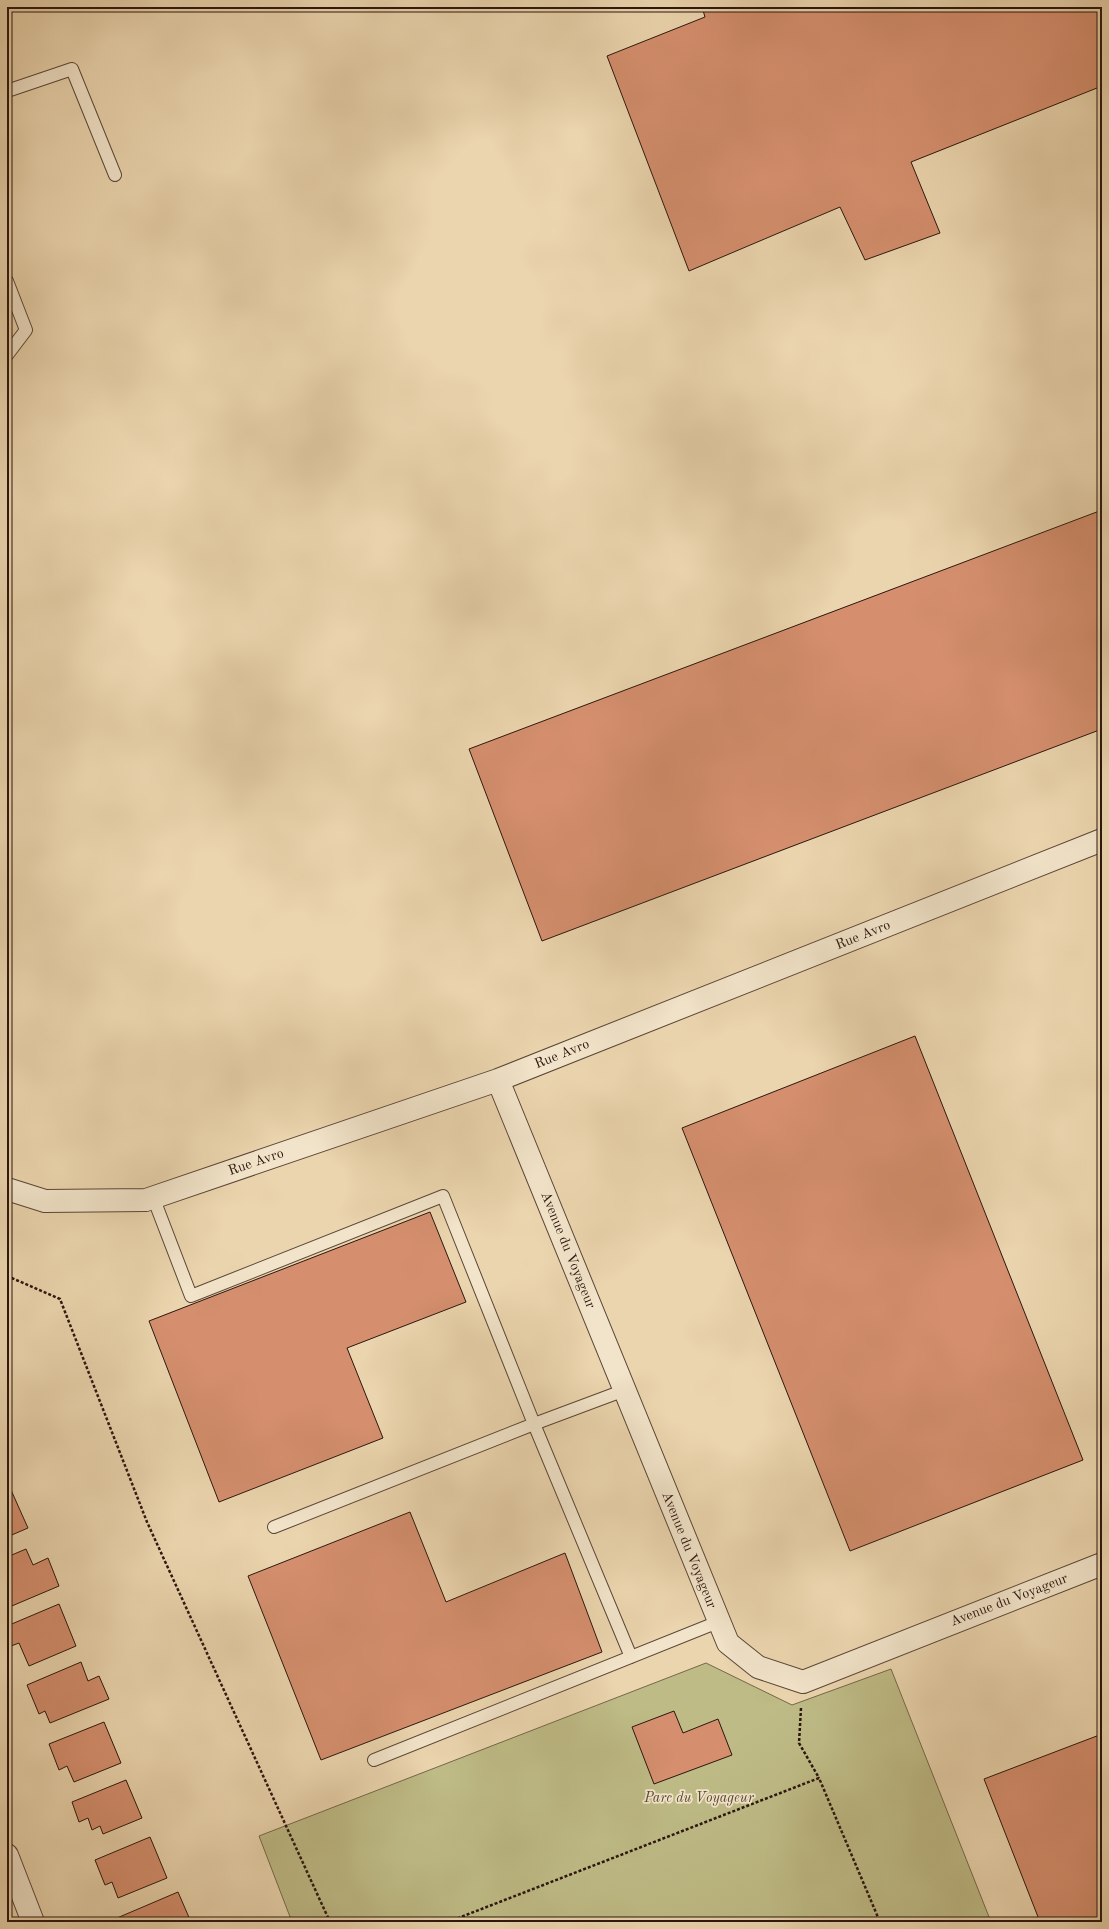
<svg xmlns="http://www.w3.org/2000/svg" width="1109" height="1929" font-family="'Old Standard TT',serif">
	<rect width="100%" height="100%" fill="#ebd5ae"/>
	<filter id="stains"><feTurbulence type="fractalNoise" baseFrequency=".005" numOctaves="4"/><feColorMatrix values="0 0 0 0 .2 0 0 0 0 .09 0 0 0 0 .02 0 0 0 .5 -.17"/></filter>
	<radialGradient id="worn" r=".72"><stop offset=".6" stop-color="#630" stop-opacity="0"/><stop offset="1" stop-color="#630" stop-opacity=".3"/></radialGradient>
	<path fill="#bebb86" stroke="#74684a" d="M706,1663L792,1705L891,1669L991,1922H292L259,1836Z"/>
	<path fill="#d58f6e" stroke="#2b160f" d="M702,7H1102V86L911,162L940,233L865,260L840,207L689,271L607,56L705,17Z
		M1102,510V729L542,941L469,749Z
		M915,1036L1083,1460L850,1551L682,1128Z
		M430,1212L466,1302L347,1348L383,1438L219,1502L149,1321Z
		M11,1490L28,1528L7,1537V1492Z
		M410,1512L446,1602L565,1553L602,1652L321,1760L248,1576Z
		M26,1549L33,1565L48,1558L59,1586L7,1608V1557Z
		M59,1604L76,1646L29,1666L19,1643L11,1646L7,1636V1626Z
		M81,1662L88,1681L99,1676L109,1699L50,1723L45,1711L39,1714L27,1685Z
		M674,1711L683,1733L718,1719L732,1755L654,1784L632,1727Z
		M104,1722L121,1763L74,1782L67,1766L59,1770L49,1744Z
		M1102,1734V1922H1040L984,1779Z
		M126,1780L142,1818L103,1834L100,1826L92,1830L88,1818L79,1822L72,1802Z
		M150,1837L167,1878L118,1898L112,1882L105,1885L95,1860Z
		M178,1892L191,1922H118L117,1918Z"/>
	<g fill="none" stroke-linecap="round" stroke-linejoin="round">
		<g stroke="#5b4637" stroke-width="14">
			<path id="lane" d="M7,91L72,69L115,175
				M7,281L26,330L7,355
				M153,1197L191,1296L443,1196L534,1424L625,1390
				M274,1527L534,1424L631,1657
				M374,1760L718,1622"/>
		</g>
		<g stroke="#5b4637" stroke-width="24">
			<path id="street" d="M498,1080L728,1643L758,1667L803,1682L1102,1564
				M7,1189L45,1201L146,1200L498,1080L1102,840
				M7,1855L33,1922"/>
		</g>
		<path stroke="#2b160f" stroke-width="2.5" stroke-dasharray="3 2" stroke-linecap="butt" d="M7,1276L60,1299L147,1522L330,1922
			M801,1708L799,1743L819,1778
			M448,1922L819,1778L880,1922"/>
		<use href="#lane" stroke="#f2e4ca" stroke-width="12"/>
		<use href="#street" stroke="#f2e4ca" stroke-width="22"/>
	</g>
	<g text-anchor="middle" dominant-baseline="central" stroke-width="3.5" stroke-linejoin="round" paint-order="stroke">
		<g font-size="14" fill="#2b160f" stroke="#f2e4ca">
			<text transform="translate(863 935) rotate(-22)">Rue Avro</text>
			<text transform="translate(562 1054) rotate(-22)">Rue Avro</text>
			<text transform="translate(256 1162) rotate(-19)">Rue Avro</text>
			<text transform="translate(568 1250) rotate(68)">Avenue du Voyageur</text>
			<text transform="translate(689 1550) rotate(68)">Avenue du Voyageur</text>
			<text transform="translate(1009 1600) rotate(-21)">Avenue du Voyageur</text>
		</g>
		<g font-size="14" font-style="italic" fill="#574833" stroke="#f2e4ca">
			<text x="699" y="1798">Parc du Voyageur</text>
		</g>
	</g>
	<rect width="1109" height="1929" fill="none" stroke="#ebd5ae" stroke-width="24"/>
	<rect x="8" y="8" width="1093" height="1913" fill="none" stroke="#2b160f" stroke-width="2"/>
	<rect x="12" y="12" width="1085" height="1905" fill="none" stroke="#2b160f"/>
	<rect width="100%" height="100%" filter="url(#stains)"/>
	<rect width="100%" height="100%" fill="url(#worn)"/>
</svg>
